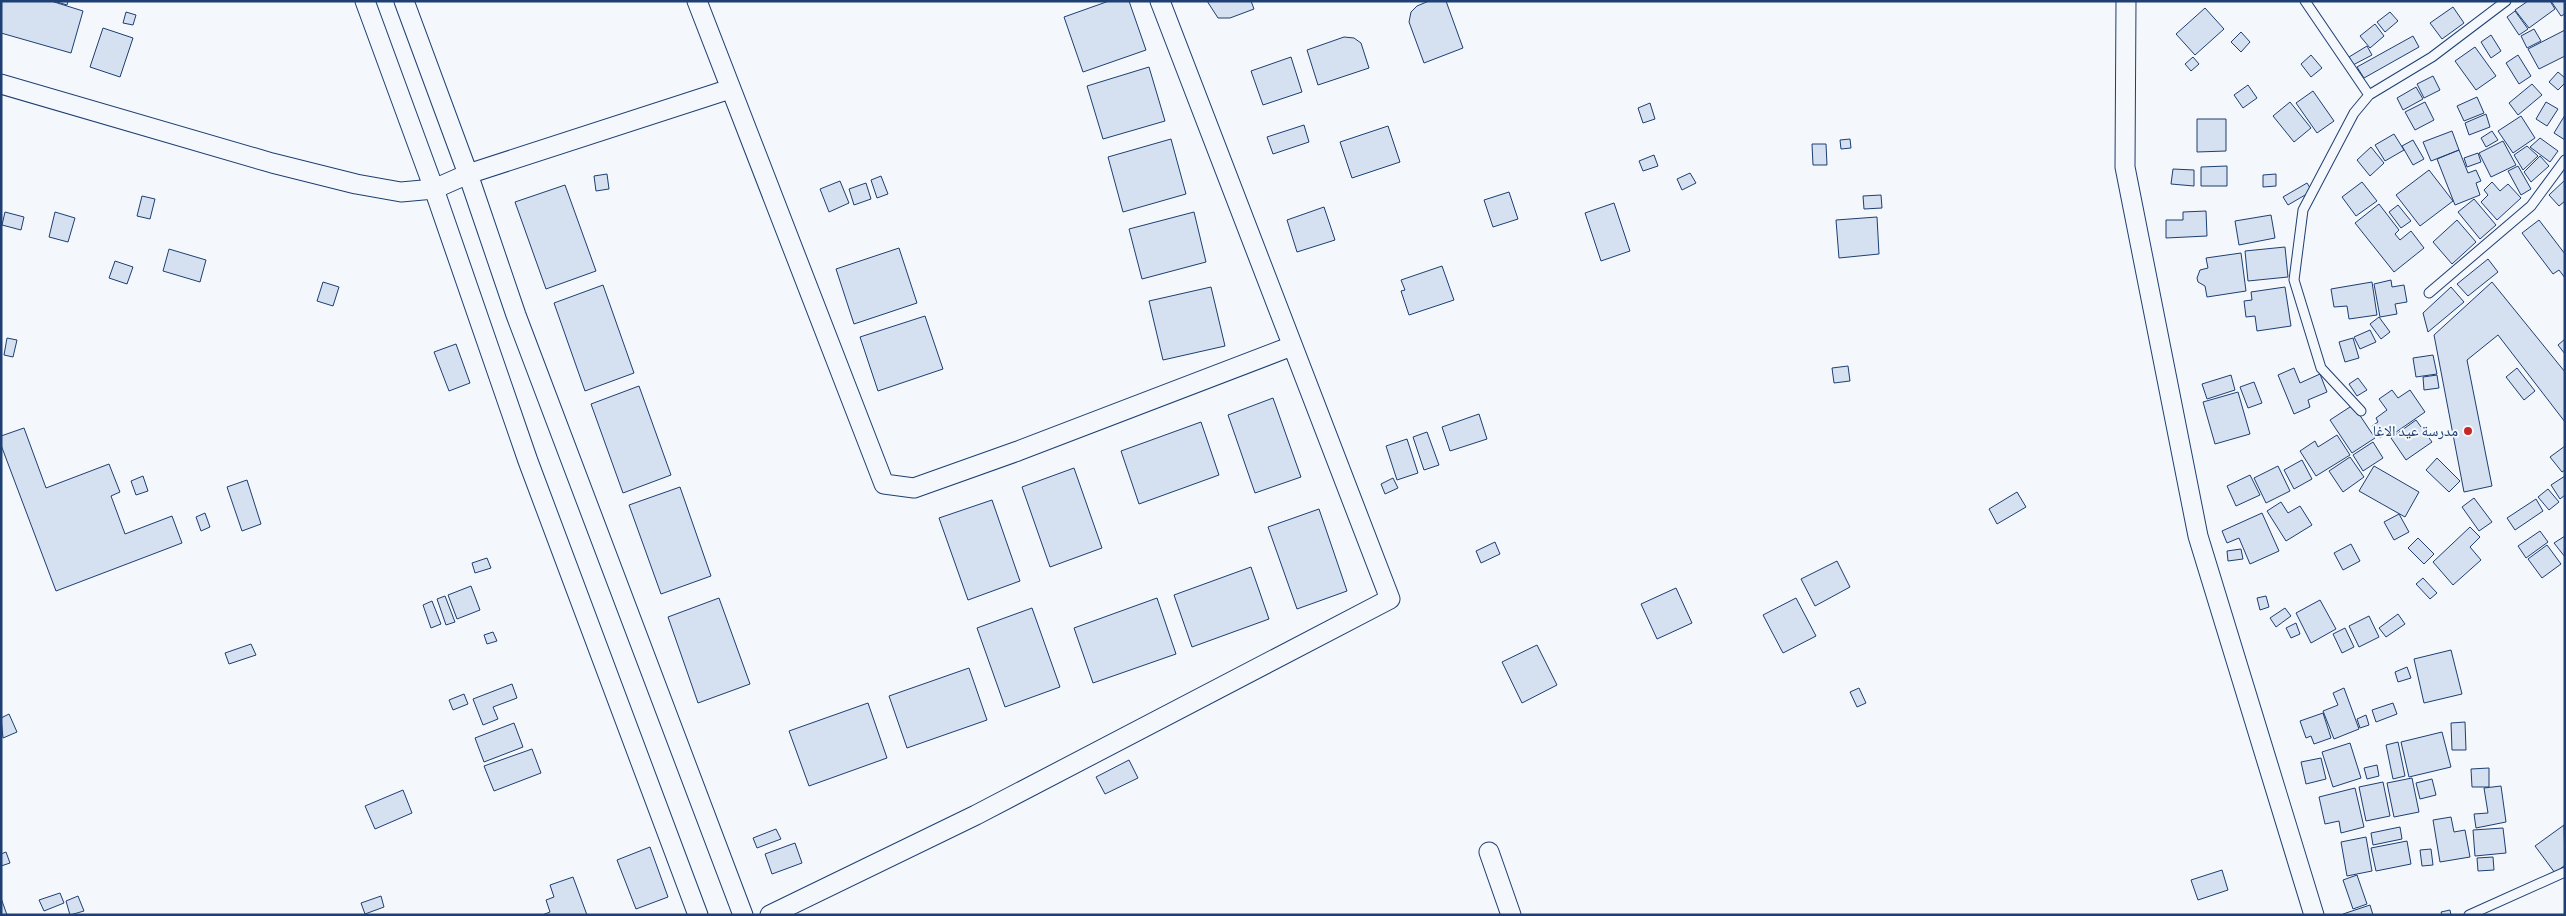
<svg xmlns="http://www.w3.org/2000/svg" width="2566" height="916" font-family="'Source Sans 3','Noto Naskh Arabic',sans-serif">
	<rect width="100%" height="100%" fill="#f4f7fb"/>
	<path fill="#d5e0f0" stroke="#1d3f73" d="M1,1H51L83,11L71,53L1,33Z
		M54,1H68L67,5Z
		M1109,1H1129L1146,50L1083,72L1064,17Z
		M1207,1H1251L1254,9L1230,18H1218Z
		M1429,1H1446L1463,48L1424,63L1409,22L1411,12L1417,6Z
		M2528,1H2550L2555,9L2529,28L2515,10Z
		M2551,1H2565V14L2561,16Z
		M2453,7L2464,23L2442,39L2430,23Z
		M2205,8L2224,29L2195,55L2176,34Z
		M2515,11L2528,29L2519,35L2507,17Z
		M126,12L136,15L133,25L123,23Z
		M2390,12L2398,21L2385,32L2377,22Z
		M2375,24L2384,36L2370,48L2360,36Z
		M103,28L133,38L120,77L90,67Z
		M2534,29L2541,41L2527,48L2521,36Z
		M2565,30V56L2539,69L2528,49Z
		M2241,32L2250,42L2241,52L2231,42Z
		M2491,35L2501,51L2491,58L2481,42Z
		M2413,36L2419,47L2364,78L2357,67Z
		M1344,37L1354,38L1361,43L1369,68L1318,85L1307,50Z
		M2367,46L2372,55L2353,65L2349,57Z
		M2475,47L2496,76L2476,90L2455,61Z
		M2311,55L2322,68L2311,77L2301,64Z
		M2518,55L2531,76L2519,84L2506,63Z
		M1291,57L1302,92L1263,105L1251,71Z
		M2193,57L2199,64L2191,71L2185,64Z
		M1149,67L1165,121L1103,139L1087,86Z
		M2558,72L2565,78V83L2558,90L2549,82Z
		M2433,76L2440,90L2424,98L2417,84Z
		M2532,84L2542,95L2518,115L2509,103Z
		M2248,85L2257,98L2243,108L2234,95Z
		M2416,87L2423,99L2403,110L2397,98Z
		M2313,91L2334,121L2317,133L2296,103Z
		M2477,97L2484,113L2464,121L2457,106Z
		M2290,102L2311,128L2294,142L2273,116Z
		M2425,102L2434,120L2415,130L2405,112Z
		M2546,102L2558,109L2547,126L2536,119Z
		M1650,103L1655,119L1643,123L1638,108Z
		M2486,114L2490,127L2469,135L2465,123Z
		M2565,115V140L2554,133Z
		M2521,116L2535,138L2513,153L2498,131Z
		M2197,119H2226V151L2197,152Z
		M1304,125L1309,142L1273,154L1267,137Z
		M1388,126L1400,162L1352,178L1340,142Z
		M2452,131L2459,150L2431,161L2423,142Z
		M2492,131L2498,140L2486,147L2481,138Z
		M2394,134L2404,150L2385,161L2375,145Z
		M2540,138L2558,151L2550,162L2530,147Z
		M1171,139L1186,194L1123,212L1108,157Z
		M1850,139L1851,148L1841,149L1840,140Z
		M2413,140L2424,159L2413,165L2402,146Z
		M2503,141L2516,165L2491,177L2479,153Z
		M1812,144H1826L1827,165H1813Z
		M2527,146L2538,156L2523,170L2514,155Z
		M2371,147L2384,163L2370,176L2357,160Z
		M2459,150L2468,173L2476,170L2481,181L2476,183L2480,195L2455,205L2437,159Z
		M2478,153L2481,162L2467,167L2464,158Z
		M1654,155L1658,166L1643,171L1639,161Z
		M2540,156L2549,166L2531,182L2524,172Z
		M2227,166V186H2201V167Z
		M2518,166L2531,189L2521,195L2508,171Z
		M2173,169L2194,170V186L2171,184Z
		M2429,170L2453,201L2420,226L2396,195Z
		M1690,173L1696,183L1682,190L1677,179Z
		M607,174L609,189L596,191L594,176Z
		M2276,174V186L2263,187V175Z
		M881,176L888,194L877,198L871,180Z
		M2565,180V201L2559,206L2549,195Z
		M840,181L849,203L829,212L820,189Z
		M2362,182L2377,201L2356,216L2342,197Z
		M2492,182L2500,191L2508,184L2521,198L2497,220L2481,202L2488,195L2484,190Z
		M866,183L871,199L854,205L849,189Z
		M2307,183L2312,191L2288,205L2283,197Z
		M565,185L596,271L546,289L515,202Z
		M1509,192L1518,219L1493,227L1484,200Z
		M1881,195L1882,208L1864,209L1863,196Z
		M142,196L155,199L150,219L137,216Z
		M2474,199L2496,225L2480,239L2458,212Z
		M1614,203L1630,251L1601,261L1585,213Z
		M2379,204L2399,230L2395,234L2400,240L2411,231L2424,248L2394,272L2355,223Z
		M2398,205L2411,221L2401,228L2389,212Z
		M1324,207L1335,240L1297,252L1287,220Z
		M2206,211L2207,236L2166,238V220H2183V212Z
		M5,212L24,217L21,230L2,225Z
		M55,212L75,218L68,242L49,237Z
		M1194,212L1206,262L1142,279L1129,229Z
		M2271,215L2275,238L2239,245L2235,221Z
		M1877,217L1879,254L1839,258L1836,220Z
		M2457,220L2476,242L2452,264L2433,242Z
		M2539,220L2565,254V278L2559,270L2553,274L2522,233Z
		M2285,247L2288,277L2248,281L2245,251Z
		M899,248L917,303L854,324L836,269Z
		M169,249L206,260L200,282L163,271Z
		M2241,253L2246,291L2207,297L2205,286L2198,282L2197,278L2200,270L2208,268L2206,258Z
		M2488,259L2498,272L2468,296L2457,284Z
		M115,261L133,267L127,284L109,278Z
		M1442,266L1454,300L1409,315L1401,291L1405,290L1401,280Z
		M2391,280L2392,287L2404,285L2407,302L2395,304L2397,314L2380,317L2374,284Z
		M323,282L339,287L333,306L317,301Z
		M2372,282L2377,315L2349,319L2347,306L2334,307L2331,289Z
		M2492,282L2565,372V422L2498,335L2467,360L2492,486L2464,492L2434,335Z
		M603,285L634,373L585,391L554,303Z
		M1211,287L1225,346L1163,360L1149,301Z
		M2285,287L2291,326L2257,331L2255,316L2246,317L2244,301L2252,300L2251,292Z
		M2451,287L2464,302L2428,332L2423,313Z
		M925,316L943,369L878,391L860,337Z
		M2379,317L2390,332L2381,339L2370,324Z
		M2370,330L2376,342L2360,349L2354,337Z
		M7,338L17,340L13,357L4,355Z
		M2353,338L2359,358L2345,362L2339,342Z
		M2565,339V354L2558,345Z
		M456,344L470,383L449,391L434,352Z
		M2433,355L2437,374L2416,377L2413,358Z
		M1848,366L1850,381L1834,383L1832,368Z
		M2294,368L2300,383L2320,374L2327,392L2308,400L2310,407L2294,414L2278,375Z
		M2517,368L2535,391L2524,400L2506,377Z
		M2231,375L2235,390L2207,399L2202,384Z
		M2437,375L2439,388L2424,390L2423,377Z
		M2358,378L2367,390L2357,396L2349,384Z
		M2254,382L2262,403L2248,408L2240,387Z
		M639,386L671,475L623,493L591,404Z
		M2392,390L2398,398L2410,390L2425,412L2389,437L2386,433L2380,438L2372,426L2378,422L2376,418L2387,410L2379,399Z
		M2238,392L2250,434L2215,444L2203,402Z
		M1273,398L1301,477L1255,493L1228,415Z
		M2353,405L2375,438L2352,453L2330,420Z
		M1479,414L1487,439L1450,451L1442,427Z
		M2416,420L2432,442L2406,460L2391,438Z
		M1201,422L1219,475L1139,504L1121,451Z
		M24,428L46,488L109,464L120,492L111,496L125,534L172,516L182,543L56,591L1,445V436Z
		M1427,432L1439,465L1424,470L1413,437Z
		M2337,435L2350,455L2316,476L2300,451L2315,441L2318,447Z
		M1407,439L1418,473L1397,480L1386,446Z
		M2373,442L2383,458L2363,471L2353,455Z
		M2565,446V470L2562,472L2550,457Z
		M2350,457L2364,477L2343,492L2329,471Z
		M2437,458L2460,481L2449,492L2426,470Z
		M2302,460L2312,479L2294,489L2284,470Z
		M2278,466L2290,491L2266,503L2254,478Z
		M2374,466L2419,492L2405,517L2359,491Z
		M1074,468L1102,548L1050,567L1022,487Z
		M2250,475L2260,495L2236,506L2227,486Z
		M143,476L148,491L136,495L131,481Z
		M2565,476V495L2560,499L2551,485Z
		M1393,478L1398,488L1385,494L1381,484Z
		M247,480L261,524L242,531L227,487Z
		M680,487L711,576L661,594L629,505Z
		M2548,489L2559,502L2549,510L2538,497Z
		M2017,492L2026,507L1997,524L1989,509Z
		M2474,498L2492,522L2479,531L2462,507Z
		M2536,499L2543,511L2515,530L2507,518Z
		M992,500L1020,581L968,600L939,518Z
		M2281,502L2288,513L2300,506L2312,525L2286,541L2267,511Z
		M1319,509L1347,591L1297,609L1268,527Z
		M205,513L210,527L201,531L196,517Z
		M2262,513L2279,551L2250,564L2239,538L2227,543L2222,531Z
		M2399,514L2409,532L2394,540L2384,522Z
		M2470,527L2480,537L2470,547L2481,560L2453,585L2433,562Z
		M2540,531L2548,542L2526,558L2518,546Z
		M2565,536V557L2554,543Z
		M2418,538L2434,554L2424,564L2408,548Z
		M1495,542L1500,554L1481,563L1476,551Z
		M2351,544L2360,561L2343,570L2334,553Z
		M2547,545L2561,564L2542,578L2528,559Z
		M2241,549L2243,559L2228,561L2227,551Z
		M487,558L491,568L475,573L472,563Z
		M1837,561L1850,587L1815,606L1801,579Z
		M1251,567L1269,619L1192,647L1174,595Z
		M2423,578L2437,593L2430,599L2416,584Z
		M471,586L480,610L457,619L448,595Z
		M1676,588L1692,623L1657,639L1641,604Z
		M445,596L455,622L446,625L437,599Z
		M2266,596L2269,607L2260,610L2257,598Z
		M719,598L750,684L698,703L668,617Z
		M1157,598L1176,654L1093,683L1074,628Z
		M1796,598L1816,636L1783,653L1763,615Z
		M2320,600L2336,629L2311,643L2296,613Z
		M432,601L441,624L431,628L423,605Z
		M1032,608L1060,687L1005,707L977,628Z
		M2285,608L2291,616L2276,627L2270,618Z
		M2398,614L2405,624L2386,637L2379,628Z
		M2369,616L2379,637L2359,647L2349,626Z
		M2296,623L2300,634L2291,638L2286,628Z
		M2345,628L2354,647L2342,653L2333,634Z
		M493,632L497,641L487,644L484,635Z
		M251,644L256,655L229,664L225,653Z
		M1537,645L1557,685L1522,703L1502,662Z
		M2451,650L2462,694L2424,703L2414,659Z
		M2407,667L2411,678L2398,682L2395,672Z
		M969,668L987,720L907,748L889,696Z
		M512,684L517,698L493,707L498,719L483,725L473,699Z
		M1859,688L1866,703L1857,707L1850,692Z
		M2344,688L2359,729L2334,739L2323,711L2338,705L2333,693Z
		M464,694L468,704L453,710L449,700Z
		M868,703L887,758L809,786L789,731Z
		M2393,703L2397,714L2376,722L2372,710Z
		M2323,713L2331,738L2314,744L2311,736L2306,738L2300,721Z
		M9,714L17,732L3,738L1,718Z
		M2366,715L2369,725L2360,728L2357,719Z
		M2465,722L2466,750H2452L2451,723Z
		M514,723L523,747L484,762L475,738Z
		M2442,732L2451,767L2409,777L2401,742Z
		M2398,742L2405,776L2393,779L2386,745Z
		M2350,743L2361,778L2333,787L2322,752Z
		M532,749L541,773L494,791L484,766Z
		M2321,758L2326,779L2306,784L2301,762Z
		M1129,760L1138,778L1105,794L1096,777Z
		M2377,765L2379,776L2367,779L2364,768Z
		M2489,768V787H2472L2471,769Z
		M2412,778L2419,812L2394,817L2387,783Z
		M2432,779L2436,795L2420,799L2416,783Z
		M2383,782L2390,816L2366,821L2359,787Z
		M2501,786L2506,822L2476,828L2474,814L2488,813L2484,788Z
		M2355,788L2364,827L2341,833L2339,821L2325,824L2319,797Z
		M403,790L412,813L375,829L365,806Z
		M2451,817L2454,832L2465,830L2470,857L2440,862L2433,820Z
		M2564,825L2565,865L2555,873L2535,846Z
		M2400,827L2402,839L2373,845L2371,833Z
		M2503,828L2506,853L2475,856L2473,830Z
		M776,829L781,839L757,848L753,838Z
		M2366,837L2372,871L2347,876L2341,842Z
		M2407,841L2411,864L2376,871L2371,848Z
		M795,843L802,863L772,874L765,854Z
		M650,847L668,897L636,909L617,860Z
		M2431,849L2433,865L2422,866L2420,850Z
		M6,852L10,863L1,866V854Z
		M2493,857L2494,870L2478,871L2477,858Z
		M2222,870L2228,890L2198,900L2191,880Z
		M2357,875L2367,904L2353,909L2343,880Z
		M573,877L587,915H542L550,912L546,900L554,897L550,885Z
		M60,893L64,903L44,911L39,900Z
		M78,896L84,911L70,915L66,901Z
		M381,896L384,907L365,914L361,903Z
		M1,898L7,915H1Z
		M2370,905L2373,915H2344L2343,914Z
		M2450,910L2451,915H2442L2441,912Z"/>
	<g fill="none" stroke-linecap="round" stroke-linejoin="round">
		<g stroke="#1d3f73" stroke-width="11">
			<path id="service" d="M2305,1L2369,95
				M2429,293L2531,206L2565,160
				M2361,411L2321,368L2294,280L2303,210L2354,113L2369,95L2432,57L2506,1
				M2469,915L2565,872"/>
		</g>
		<g stroke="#1d3f73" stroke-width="21">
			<path id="minor" d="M365,1L434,189L528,461L698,915
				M404,1L468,174L516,315L743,915
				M697,1L884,484L914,488L1018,451L1292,346
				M2126,1L2125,167L2198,536L2314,915
				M1,84L272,163L356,184L401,192L434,189L468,174L730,89
				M1489,852L1511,915
				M770,915L976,815L1390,599L1160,1"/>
		</g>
		<use href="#service" stroke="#f4f7fb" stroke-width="9"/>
		<use href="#minor" stroke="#f4f7fb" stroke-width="19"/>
	</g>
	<circle fill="#c62828" stroke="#f4f7fb" stroke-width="2" cx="2468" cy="431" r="5"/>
	<g text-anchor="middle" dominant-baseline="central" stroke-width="4" stroke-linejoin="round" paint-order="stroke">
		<g font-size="15" fill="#1d3f73" stroke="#f4f7fb" text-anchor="end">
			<text x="2458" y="431">مدرسة عيد الاغا</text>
		</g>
	</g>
	<rect width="2566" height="916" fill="none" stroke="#1d3f73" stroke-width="5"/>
</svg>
